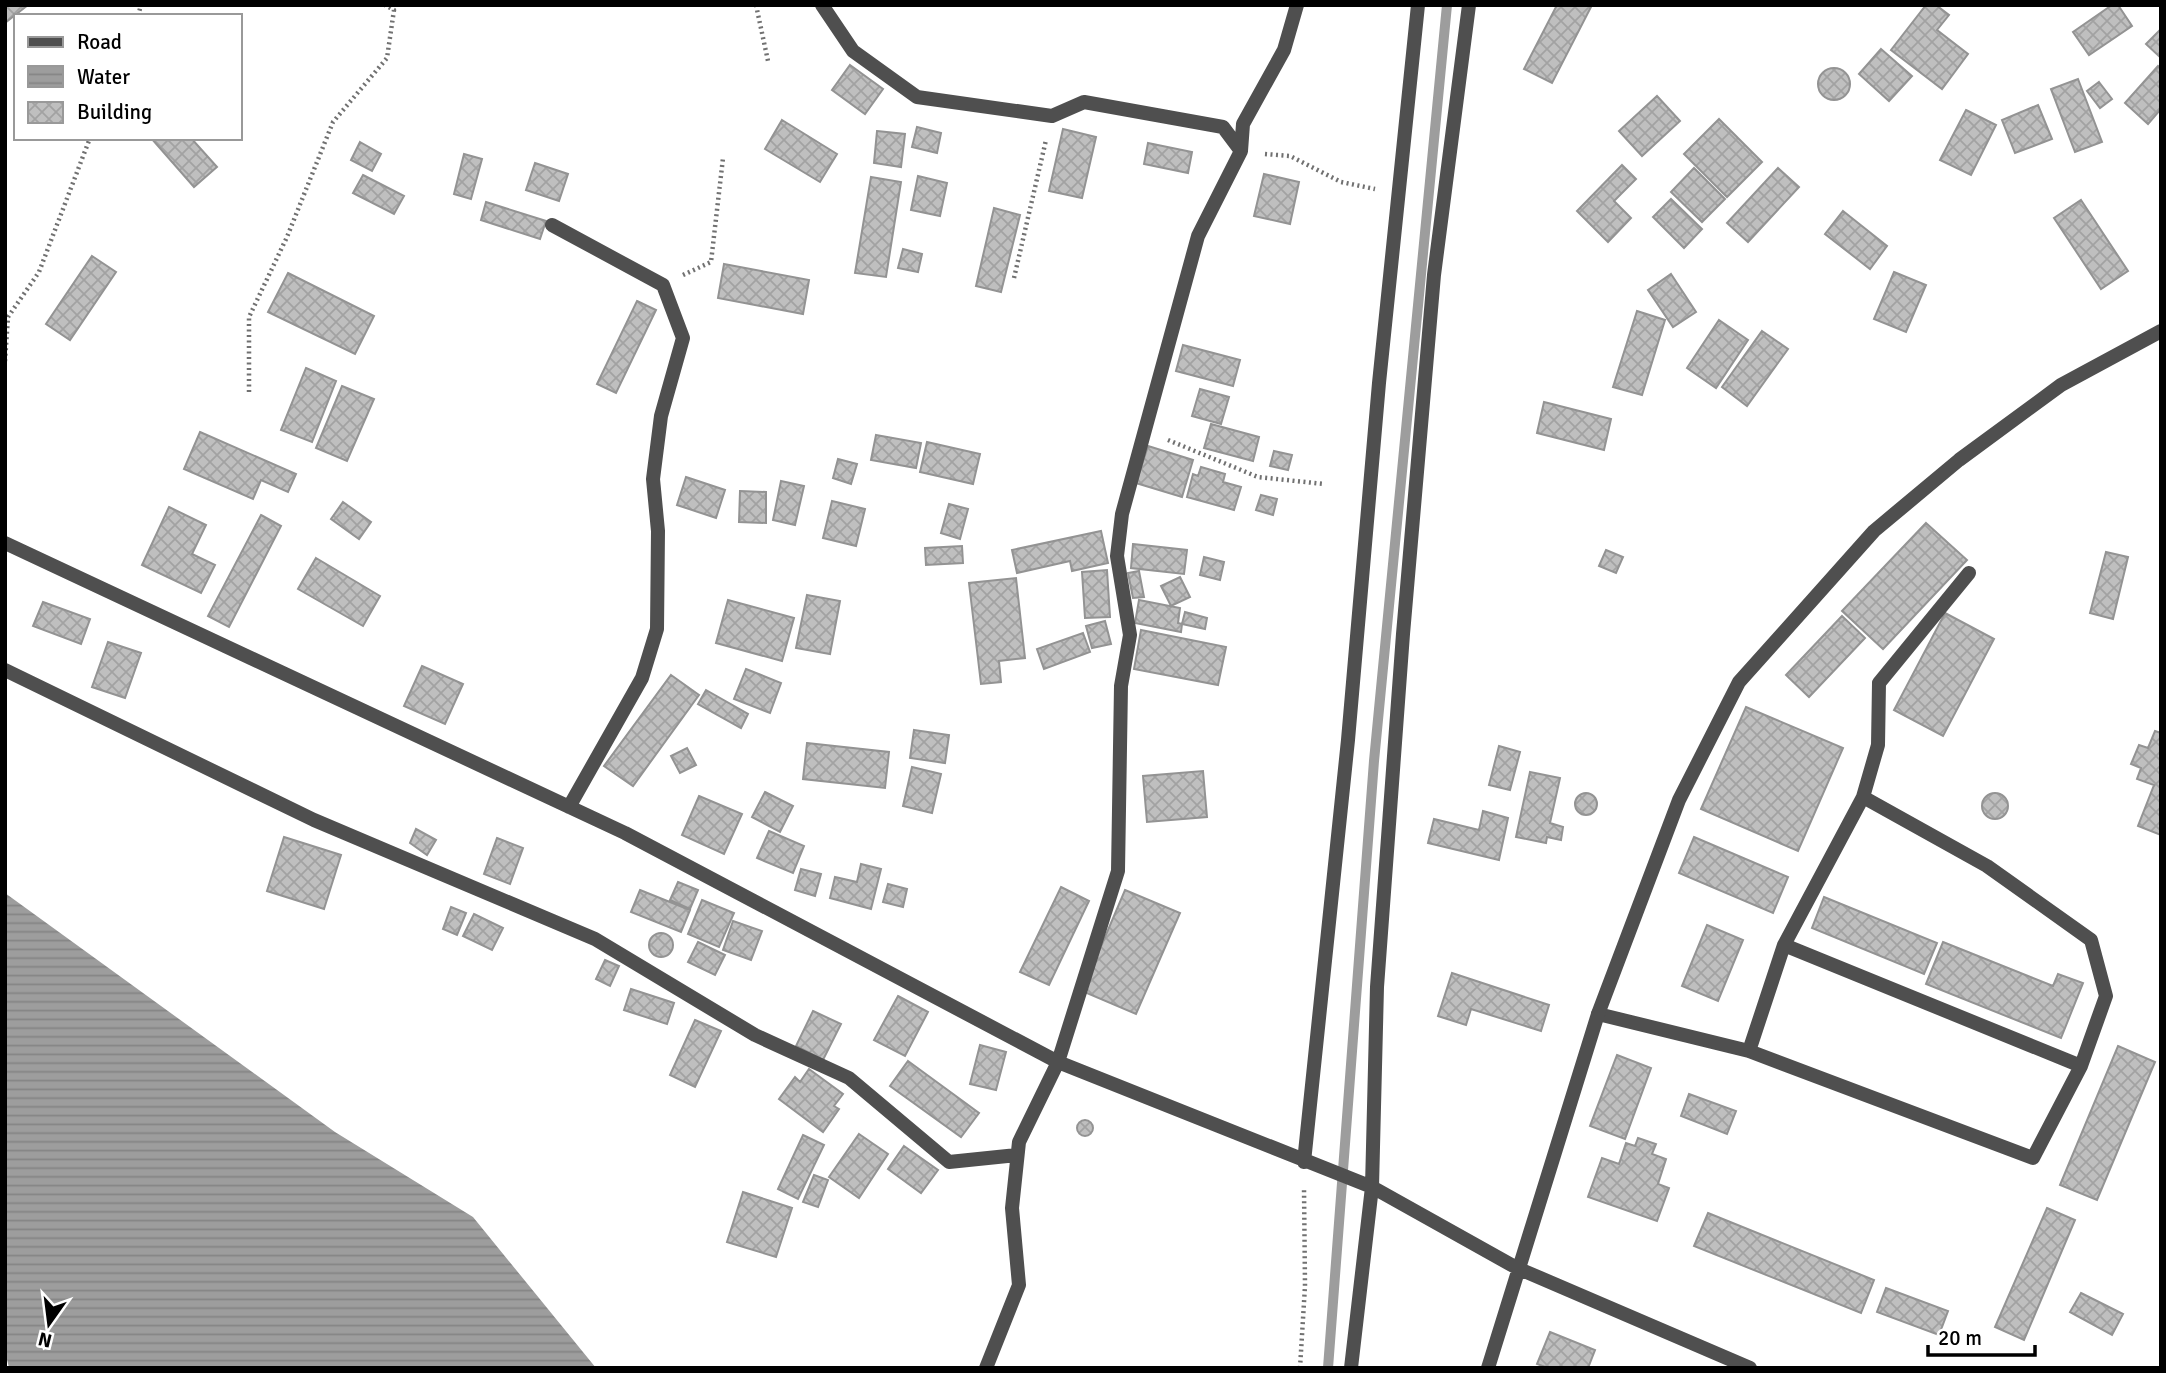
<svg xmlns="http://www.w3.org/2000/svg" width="2166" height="1373" font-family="Signika,sans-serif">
	<defs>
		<pattern id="water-rules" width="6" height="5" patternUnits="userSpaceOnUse" patternTransform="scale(1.75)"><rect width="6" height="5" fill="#9d9d9d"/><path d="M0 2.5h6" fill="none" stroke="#858585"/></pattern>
		<pattern id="building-cross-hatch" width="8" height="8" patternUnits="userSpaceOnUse" patternTransform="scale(1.75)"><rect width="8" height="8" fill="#bfbfbf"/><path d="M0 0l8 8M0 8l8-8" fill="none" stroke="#a2a2a2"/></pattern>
	</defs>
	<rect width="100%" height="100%" fill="#fff"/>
	<path fill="url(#water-rules)" d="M5,893L335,1132L473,1217L596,1368H9L5,1351Z"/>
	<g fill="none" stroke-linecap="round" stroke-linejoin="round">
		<path stroke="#9d9d9d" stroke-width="10" d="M1328,1368L1374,761L1447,5"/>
	</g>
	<path fill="url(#building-cross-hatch)" stroke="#939393" stroke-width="2" d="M5,5H28L5,23Z
		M1557,5H1592L1552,83L1524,69Z
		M1926,5H1936L1949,15L1937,30L1968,54L1942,89L1891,50Z
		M2112,5H2118L2132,26L2089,55L2073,32Z
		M2161,29V58L2146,44Z
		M1881,49L1912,76L1889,101L1859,74Z
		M850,65L883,89L865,114L832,90Z
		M2158,66L2161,69V109L2148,124L2125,103Z
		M1818 84a16 16 0 1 1 32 0a16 16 0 1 1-32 0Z
		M2078,79L2102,142L2075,152L2051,89Z
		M2099,82L2112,99L2100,108L2087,91Z
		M1657,96L1680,121L1642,156L1619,131Z
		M2038,105L2052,139L2015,153L2002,120Z
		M1966,110L1996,125L1971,175L1940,160Z
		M1719,119L1762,162L1727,197L1684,154Z
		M782,120L837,154L820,182L765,149Z
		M917,127L941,133L937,153L912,147Z
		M1063,129L1096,137L1082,198L1049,191Z
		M877,131L905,134L901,167L874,163Z
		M151,138H191L217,167L194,187Z
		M360,142L381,154L372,171L351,160Z
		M1148,143L1192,152L1188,173L1144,164Z
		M464,154L482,159L471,199L454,194Z
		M535,163L568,174L559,201L526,190Z
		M1622,165L1636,179L1614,201L1631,218L1608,242L1577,211Z
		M1694,168L1725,199L1702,222L1671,192Z
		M1778,168L1799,187L1748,242L1727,223Z
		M1264,174L1299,182L1290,224L1254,216Z
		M363,175L404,196L394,214L353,193Z
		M918,176L947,183L940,216L911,210Z
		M871,177L901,182L886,277L855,273Z
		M1671,199L1702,229L1684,248L1653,217Z
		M2081,200L2128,271L2101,289L2054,218Z
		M486,202L546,221L540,239L481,220Z
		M994,208L1020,215L1001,292L976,286Z
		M1843,211L1887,246L1870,269L1825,234Z
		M903,249L922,254L918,272L898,268Z
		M92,256L116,272L70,340L46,324Z
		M724,264L809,280L803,314L718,298Z
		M1894,272L1926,285L1906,332L1874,319Z
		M288,273L374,316L355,354L268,312Z
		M1671,274L1696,312L1673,327L1648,290Z
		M637,301L656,310L616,393L597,384Z
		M1637,311L1665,320L1642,395L1613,387Z
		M1719,320L1748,340L1716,388L1687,368Z
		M1762,331L1788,349L1747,406L1722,387Z
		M1183,345L1240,360L1233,386L1176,371Z
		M306,368L336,381L312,442L281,430Z
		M342,386L374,399L347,461L316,448Z
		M1200,389L1229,397L1221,424L1192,416Z
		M1544,402L1611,419L1604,450L1537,433Z
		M1211,424L1259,437L1253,461L1204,448Z
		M200,432L296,474L288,492L261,480L253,499L184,469Z
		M876,435L921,443L916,468L871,460Z
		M927,442L980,454L973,484L920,472Z
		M1148,446L1193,460L1182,497L1136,483Z
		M1274,451L1292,455L1288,470L1270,466Z
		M838,459L857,464L851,484L833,478Z
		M1201,467L1225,474L1223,482L1241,487L1234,510L1187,497L1193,474L1198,476Z
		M686,477L725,490L716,518L677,505Z
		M781,481L804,486L795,525L773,520Z
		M740,491L766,492V523L739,522Z
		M1261,495L1277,499L1273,515L1256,510Z
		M832,501L865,509L856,546L823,538Z
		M343,502L371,522L359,539L331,519Z
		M949,504L968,509L960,539L941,533Z
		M169,507L206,525L192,554L215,565L201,593L142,565Z
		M261,515L281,526L229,627L208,616Z
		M1926,523L1967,560L1883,649L1842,611Z
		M1101,531L1108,563L1072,571L1070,561L1017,573L1012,550Z
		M1133,544L1187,550L1184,574L1131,568Z
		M962,546L963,563L926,565L925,548Z
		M1606,550L1623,557L1616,573L1599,566Z
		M2106,552L2128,557L2113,619L2090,613Z
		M1204,557L1224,562L1220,580L1200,575Z
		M316,558L380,596L363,626L298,589Z
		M1107,570L1110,617L1085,618L1082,572Z
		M1139,571L1144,597L1133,598L1128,573Z
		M1180,577L1190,597L1171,606L1161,586Z
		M1016,578L1025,658L999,661L1001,682L981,684L969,583Z
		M807,595L840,601L830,654L796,648Z
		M728,600L794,618L782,661L716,643Z
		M1139,600L1180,608L1178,623L1182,624L1181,632L1135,623Z
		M43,602L90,619L81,644L33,626Z
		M1185,612L1207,618L1205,629L1182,624Z
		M1945,613L1994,639L1943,736L1894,710Z
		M1842,616L1865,638L1809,697L1786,675Z
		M1105,621L1111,644L1092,648L1086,626Z
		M1141,630L1226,647L1218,685L1134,669Z
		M1083,633L1090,652L1044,669L1037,649Z
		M108,642L141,653L125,698L92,687Z
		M422,666L463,684L445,724L404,706Z
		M746,669L781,683L770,713L734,699Z
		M671,675L699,695L633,786L604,766Z
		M706,690L748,714L741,728L698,704Z
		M1746,707L1843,748L1798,851L1701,809Z
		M914,730L949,735L945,763L910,758Z
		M2155,731L2161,733V835L2138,826L2154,785L2137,779L2141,768L2131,764L2139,745L2148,748Z
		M807,743L889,752L885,788L803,779Z
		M1499,746L1520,752L1510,790L1489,785Z
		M687,748L696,765L680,773L671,756Z
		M912,767L941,774L932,813L903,806Z
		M1203,771L1207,817L1147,822L1143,776Z
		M1530,772L1560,778L1550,823L1563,827L1561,840L1547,837L1546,843L1516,837Z
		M765,792L793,806L780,832L752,817Z
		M1575 804a11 11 0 1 1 22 0a11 11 0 1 1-22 0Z
		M1982 806a13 13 0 1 1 26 0a13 13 0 1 1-26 0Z
		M699,796L742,814L724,854L682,835Z
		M1483,811L1508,818L1499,860L1428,843L1434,819L1479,830Z
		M416,829L436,840L427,855L410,843Z
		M769,831L804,846L793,873L757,858Z
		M284,837L341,855L324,909L267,891Z
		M1694,837L1788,877L1773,913L1679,873Z
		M497,838L523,848L510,884L484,874Z
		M861,864L881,869L871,909L830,898L835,877L857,882Z
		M801,869L821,874L815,896L795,890Z
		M678,882L698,890L690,909L670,900Z
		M888,884L907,889L903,907L883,902Z
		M1061,887L1089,901L1049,985L1020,972Z
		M640,890L690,910L681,932L631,912Z
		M1125,890L1180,913L1136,1014L1082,991Z
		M1824,897L1937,943L1924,974L1812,928Z
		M702,900L734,913L719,947L688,934Z
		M451,907L466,913L457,935L443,929Z
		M474,914L503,928L492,950L463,936Z
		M733,921L762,931L751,960L723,950Z
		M1707,925L1743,940L1718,1001L1682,986Z
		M649 945a12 12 0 1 1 24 0a12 12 0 1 1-24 0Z
		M698,942L725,955L715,975L688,962Z
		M1943,942L2053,986L2058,974L2083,983L2061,1038L1926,984Z
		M605,960L619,966L610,986L596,979Z
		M1452,973L1549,1005L1541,1031L1471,1009L1466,1025L1438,1016Z
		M631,989L674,1003L667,1024L624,1010Z
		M898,996L928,1012L905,1056L874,1040Z
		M813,1011L841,1024L823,1060L796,1046Z
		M695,1020L721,1031L695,1087L670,1075Z
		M980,1045L1006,1052L996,1090L970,1084Z
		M2118,1046L2155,1062L2097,1200L2060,1185Z
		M1617,1055L1651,1068L1625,1139L1590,1126Z
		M908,1061L979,1113L961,1137L890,1086Z
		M809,1069L843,1094L834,1106L839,1109L823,1132L779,1099L795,1077L800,1082Z
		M1689,1094L1736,1111L1727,1134L1681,1116Z
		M1077 1128a8 8 0 1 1 16 0a8 8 0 1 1-16 0Z
		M859,1134L888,1154L859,1198L829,1177Z
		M803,1135L824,1145L798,1199L778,1189Z
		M1638,1138L1656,1144L1652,1154L1666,1159L1658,1184L1669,1188L1657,1221L1588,1197L1602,1158L1619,1164L1626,1143L1635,1146Z
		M904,1146L938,1170L921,1193L888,1169Z
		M814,1175L828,1180L818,1207L803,1202Z
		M743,1192L792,1208L776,1257L727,1242Z
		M2047,1208L2075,1220L2024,1340L1995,1327Z
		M1708,1213L1874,1280L1861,1313L1694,1246Z
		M1886,1288L1948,1311L1939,1335L1877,1312Z
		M2081,1293L2123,1314L2112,1335L2070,1312Z
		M1550,1332L1595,1350L1588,1368H1548L1537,1364Z"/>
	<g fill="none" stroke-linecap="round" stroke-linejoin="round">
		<path stroke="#717171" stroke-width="4.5" stroke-dasharray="2 3.5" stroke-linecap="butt" d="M756,5L768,61
			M138,16L141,5
			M1265,154L1290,156L1341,182L1375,189
			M683,275L711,262L723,158
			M1014,278L1046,140
			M5,361L8,317L39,272L90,138
			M249,392V317L287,237L333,122L387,58L394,10L385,5
			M1168,440L1258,477L1324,484
			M1300,1368L1305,1286L1304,1187"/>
		<path stroke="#4f4f4f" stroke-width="14" d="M1784,945L2081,1066
			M1598,1014L1749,1051L2033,1158L2081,1066L2106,996L2091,940L1987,866L1863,797
			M1749,1051L1784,945L1863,797L1878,745L1879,683L1969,573"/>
		<path stroke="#4f4f4f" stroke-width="14" d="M822,5L853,51L917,97L1052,116L1084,102L1223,127L1241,151
			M552,225L663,285L683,338L661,416L653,479L658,531L657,629L642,678L569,807
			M5,543L625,833L1058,1062L1372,1187L1517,1268L1750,1368
			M5,670L314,820L595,939L755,1035L849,1078L949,1162L1017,1155
			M1304,1162L1348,740L1379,383L1418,5
			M986,1368L1019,1285L1012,1208L1019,1142L1058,1062L1118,871L1121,686L1130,635L1117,556L1122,514L1198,236L1241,151L1243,124L1284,50L1297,5
			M1351,1368L1372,1187L1377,987L1403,634L1434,275L1469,5
			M1488,1368L1598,1014L1679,800L1739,682L1874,531L1959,460L2061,385L2161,331"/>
	</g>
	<rect width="2166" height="1373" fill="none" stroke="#000000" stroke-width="14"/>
	<rect x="14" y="14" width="228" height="126" fill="#ffffff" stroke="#999999" stroke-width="2"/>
	<rect x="28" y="37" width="35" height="10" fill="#4f4f4f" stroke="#999999" stroke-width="2"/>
	<text x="77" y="49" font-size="21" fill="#000000">Road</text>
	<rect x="28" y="66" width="35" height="21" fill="url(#water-rules)" stroke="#999999" stroke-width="2"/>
	<text x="77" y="84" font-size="21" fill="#000000">Water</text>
	<rect x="28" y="102" width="35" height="21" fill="url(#building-cross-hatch)" stroke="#999999" stroke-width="2"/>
	<text x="77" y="119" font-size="21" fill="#000000">Building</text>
	<g transform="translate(49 1324) rotate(194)" stroke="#ffffff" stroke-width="5" paint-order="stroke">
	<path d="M0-5L12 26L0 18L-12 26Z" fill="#000000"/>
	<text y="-10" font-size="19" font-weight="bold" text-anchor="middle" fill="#000000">N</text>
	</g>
	<path d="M1928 1345v10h107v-10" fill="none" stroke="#000000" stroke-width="3.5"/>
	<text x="1938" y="1345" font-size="21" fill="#000000" stroke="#ffffff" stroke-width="5" paint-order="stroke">20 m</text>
</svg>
